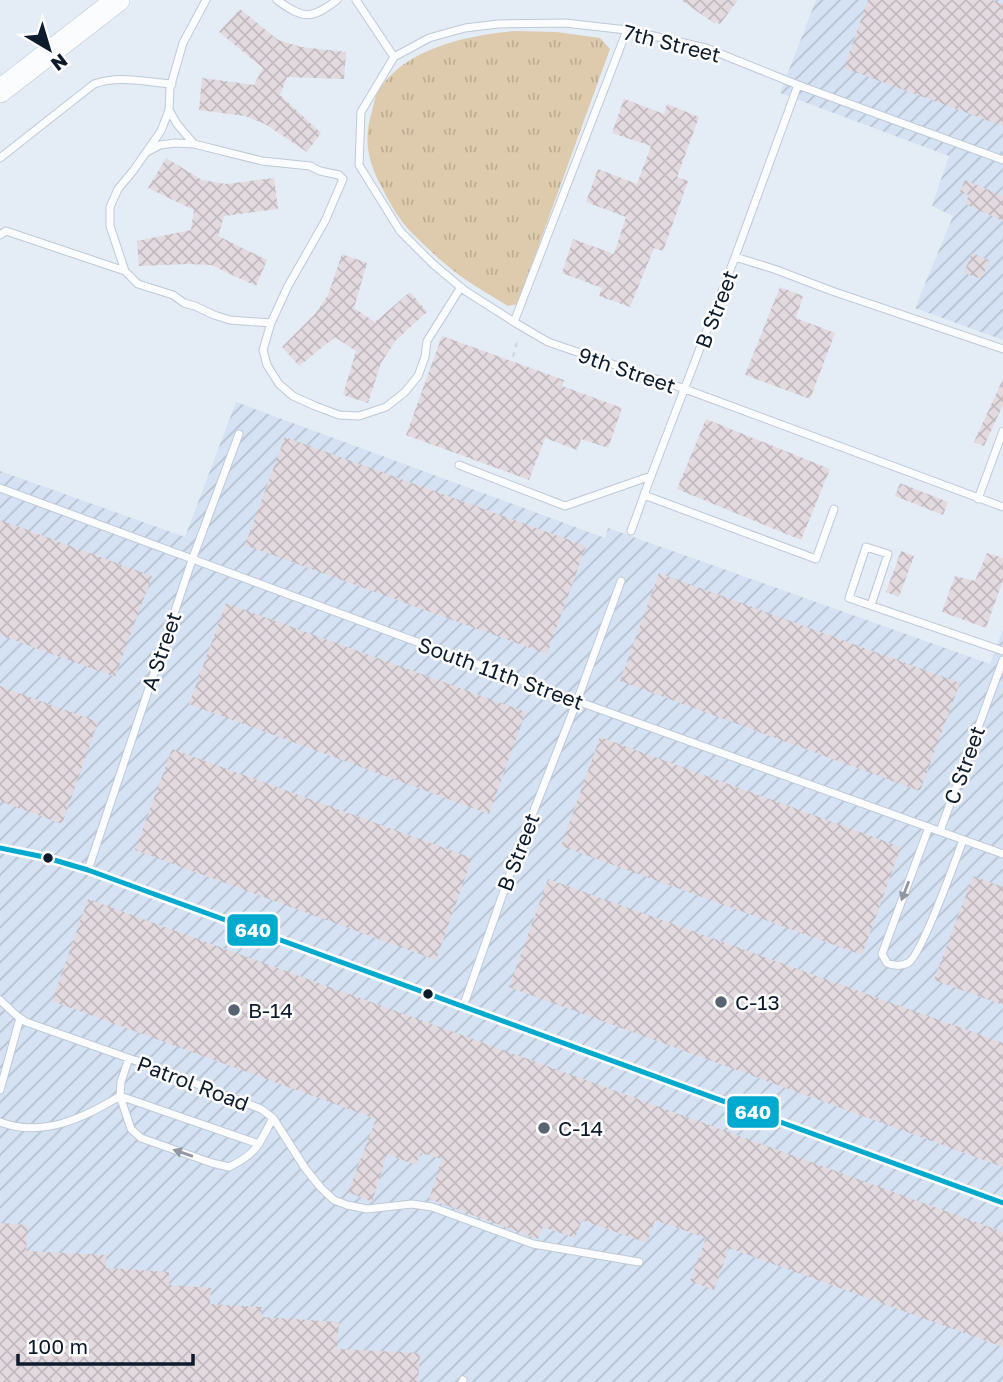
<svg xmlns="http://www.w3.org/2000/svg" width="1003" height="1382" font-family="'Golos Text',sans-serif">
	<defs>
		<pattern id="industrial-furrows" width="10" height="10" patternUnits="userSpaceOnUse" patternTransform="scale(1.75)"><rect width="10" height="10" fill="#d5e2f3"/><path d="M-1 1l2-2M0 10L10 0M9 11l2-2" fill="none" stroke="#b6c1d0"/></pattern>
		<pattern id="grass-tufts" width="24" height="20" patternUnits="userSpaceOnUse" patternTransform="scale(1.75)"><rect width="24" height="20" fill="#decaac"/><path d="M3 7l-1-3M5 7V3M7 7l1-3M15 17l-1-3M17 17v-4M19 17l1-3" fill="none" stroke="#bdad94"/></pattern>
		<pattern id="building-cross-hatch" width="8" height="8" patternUnits="userSpaceOnUse" patternTransform="scale(1.75)"><rect width="8" height="8" fill="#e2dadf"/><path d="M0 0l8 8M0 8l8-8" fill="none" stroke="#c1bac0"/></pattern>
	</defs>
	<rect width="100%" height="100%" fill="#e4ecf6"/>
	<path fill="url(#industrial-furrows)" d="M816,0H1003V340L915,308L953,216L932,206L949,156L780,93Z
		M236,402L605,538L608,528L990,664L1003,629V1382H0V471L185,537Z"/>
	<path fill="url(#grass-tufts)" d="M515,31L556,32L600,38L610,49L521,294L517,304L508,306C492,296 474,286 459,275C443,263 425,246 411,232C399,220 390,203 382,188C368,162 363,140 372,111C373,107 374,101 376,96C399,49 468,35 515,31Z"/>
	<path fill="url(#building-cross-hatch)" d="M681,0H738L720,24L716,22L715,24Z
		M868,0H992L1003,4V126L844,68Z
		M240,9L278,40L301,47L346,52L344,79L287,77L280,95L321,133L307,152L265,124L245,116L199,110L202,78L254,85L263,68L219,32Z
		M624,99L664,114L667,104L699,117L677,177L688,181L663,251L654,248L630,307L599,296L602,288L562,273L573,239L614,254L626,217L586,202L598,169L637,184L651,146L612,133Z
		M166,158L202,180L226,184L274,178L278,209L224,216L218,236L267,260L256,286L211,265L188,264L139,266L137,241L191,230L194,210L148,188Z
		M965,180L1003,196V221L965,204L969,195L960,192Z
		M972,253L989,260L982,279L964,273Z
		M342,254L367,263L354,308L375,322L410,292L427,312L396,340L381,363L368,403L343,395L356,351L335,337L299,366L282,347L315,314L328,295Z
		M780,287L803,296L796,318L835,333L810,399L745,375Z
		M442,336L564,380L562,386L622,408L608,448L581,439L577,450L545,438L529,480L406,435Z
		M1003,379V405L984,446L974,442Z
		M706,419L830,469L801,540L677,489Z
		M285,437L586,546L547,654L245,545Z
		M900,483L948,502L943,515L895,496Z
		M0,520L152,576L115,677L0,635Z
		M901,551L914,556L899,597L886,592Z
		M987,553L1003,558V580L986,628L942,612L955,576L975,581Z
		M659,573L960,683L920,791L620,681Z
		M226,603L526,712L489,814L189,704Z
		M0,686L98,722L62,824L0,801Z
		M600,737L901,847L862,955L561,846Z
		M172,749L472,858L436,960L135,850Z
		M973,876L1003,887V1005L934,980Z
		M548,879L1003,1043V1167L509,987Z
		M88,899L1003,1232V1347L729,1248L714,1290L690,1281L706,1238L655,1220L647,1243L582,1220L575,1238L543,1227L538,1239L535,1238L429,1199L442,1159L421,1153L416,1165L387,1154L372,1202L348,1192L376,1119L52,1001Z
		M0,1223L28,1225L26,1251L106,1255V1268L169,1272V1285L211,1288L210,1304L262,1307L261,1317L339,1322L337,1349L420,1353L418,1382H0Z"/>
	<g fill="none" stroke-linecap="round" stroke-linejoin="round">
		<g stroke="#bfc9d7" stroke-width="9">
			<path id="service" d="M277,0C303,19 311,20 337,0
				M356,0L394,57
				M169,110L177,124L194,144
				M147,152L160,145L175,143L194,144L262,161L310,166L320,171L339,175L343,179L325,221L288,286L271,323
				M0,158L94,84C119,75 145,82 172,84
				M1003,160L798,85L706,48L627,30L565,23L498,24L465,28L429,38L394,57L361,112L359,165L400,231L433,264L464,290L514,322L548,342L685,389L1003,507
				M0,235L6,231L125,271L138,284L173,295L184,303L195,306L214,315L230,320L271,323L263,350L267,365L279,384L293,396L315,406L339,415L359,416L386,407L405,392L418,376L425,357L427,341L461,287
				M735,257L774,269L832,291L1003,349
				M125,271L110,226V207L118,189L133,171L161,131L169,110L170,88L183,43L206,0
				M514,322L627,30
				M459,465L565,506L651,476
				M0,488L577,701L1003,854
				M644,495L816,559L834,509
				M978,499L1003,431
				M631,531L651,476L735,257L798,85
				M871,605L888,554L866,547L849,598L1003,651
				M929,827L882,954L887,963C894,966 900,967 908,963C921,956 956,859 963,840
				M940,831L1003,660
				M0,848L44,857L88,870L1003,1203
				M88,870L192,560L239,434
				M0,1000L16,1015L26,1022L148,1065L261,1109L273,1118L305,1168L321,1188L334,1200L347,1205L367,1209L412,1204L432,1207L533,1244L639,1262
				M463,1007L518,851L577,701L621,581
				M129,1058L121,1082L120,1096L131,1129L141,1138L212,1163L229,1167C258,1153 258,1145 273,1118
				M0,1090L20,1018
				M0,1122C42,1138 84,1118 120,1096L259,1144
				M462,1382L463,1380"/>
		</g>
		<g stroke="#bfc9d7" stroke-width="24">
			<path id="primary" d="M0,91L118,0"/>
		</g>
		<path stroke="#d1d4d8" stroke-width="2" stroke-dasharray="5 5" stroke-linecap="butt" d="M513,357L518,338"/>
		<use href="#service" stroke="#fbfcfe" stroke-width="7"/>
		<use href="#primary" stroke="#fbfcfe" stroke-width="23"/>
		<g stroke="#fff" stroke-width="10">
			<path id="bus-1" d="M0,848L44,857L88,870L1003,1203"/>
		</g>
		<use href="#bus-1" stroke="#00a9ce" stroke-width="5"/>
	</g>
	<defs><path id="oneway-solid" d="M-6-.8H1V-3.2L6.5 0L1 3.2V.8H-6Z" transform="scale(1.75)"/></defs>
	<g fill="#9097a0">
		<use href="#oneway-solid" transform="translate(905 891) rotate(111)"/>
		<use href="#oneway-solid" transform="translate(183 1153) rotate(-161)"/>
	</g>
	<g fill="#0e1b2c" stroke="#fff" stroke-width="2.5">
		<circle cx="48" cy="858" r="6"/>
		<circle cx="428" cy="994" r="6"/>
	</g>
	<g fill="#596473" stroke="#fff" stroke-width="2.5">
		<circle cx="721" cy="1002" r="7"/>
		<circle cx="234" cy="1010" r="7"/>
		<circle cx="544" cy="1128" r="7"/>
	</g>
	<g text-anchor="middle" dominant-baseline="central" stroke-width="5" stroke-linejoin="round" paint-order="stroke">
		<g font-size="21" fill="#0e1b2c" stroke="#fff">
			<text transform="translate(672 43) rotate(14)">7th Street</text>
			<text transform="translate(716 309) rotate(-69)">B Street</text>
			<text transform="translate(627 370) rotate(19)">9th Street</text>
			<text transform="translate(161 651) rotate(-71)">A Street</text>
			<text transform="translate(501 673) rotate(20)">South 11th Street</text>
			<text transform="translate(964 765) rotate(-70)">C Street</text>
			<text transform="translate(518 852) rotate(-69)">B Street</text>
			<text transform="translate(193 1083) rotate(21)">Patrol Road</text>
		</g>
		<g font-size="21" fill="#0e1b2c" stroke="#fff" text-anchor="start">
			<text x="735" y="1002">C-13</text>
			<text x="248" y="1010">B-14</text>
			<text x="558" y="1128">C-14</text>
		</g>
	</g>
	<g stroke="#fff" stroke-width="2.5">
		<rect x="226" y="913" width="53" height="34" rx="7" fill="#00a9ce"/>
		<rect x="726" y="1095" width="54" height="34" rx="7" fill="#00a9ce"/>
	</g>
	<g font-size="19" text-anchor="middle" font-weight="bold" fill="#fff">
		<text x="253" y="937">640</text>
		<text x="753" y="1119">640</text>
	</g>
	<g transform="translate(49 49) rotate(142)" stroke="#ffffff" stroke-width="5" paint-order="stroke">
	<path d="M0-5L12 26L0 18L-12 26Z" fill="#0e1b2c"/>
	<text y="-10" font-size="19" font-weight="bold" text-anchor="middle" fill="#0e1b2c">N</text>
	</g>
	<path d="M18 1354v10h175v-10" fill="none" stroke="#0e1b2c" stroke-width="3.5"/>
	<text x="28" y="1354" font-size="21" fill="#0e1b2c" stroke="#ffffff" stroke-width="5" paint-order="stroke">100 m</text>
</svg>
